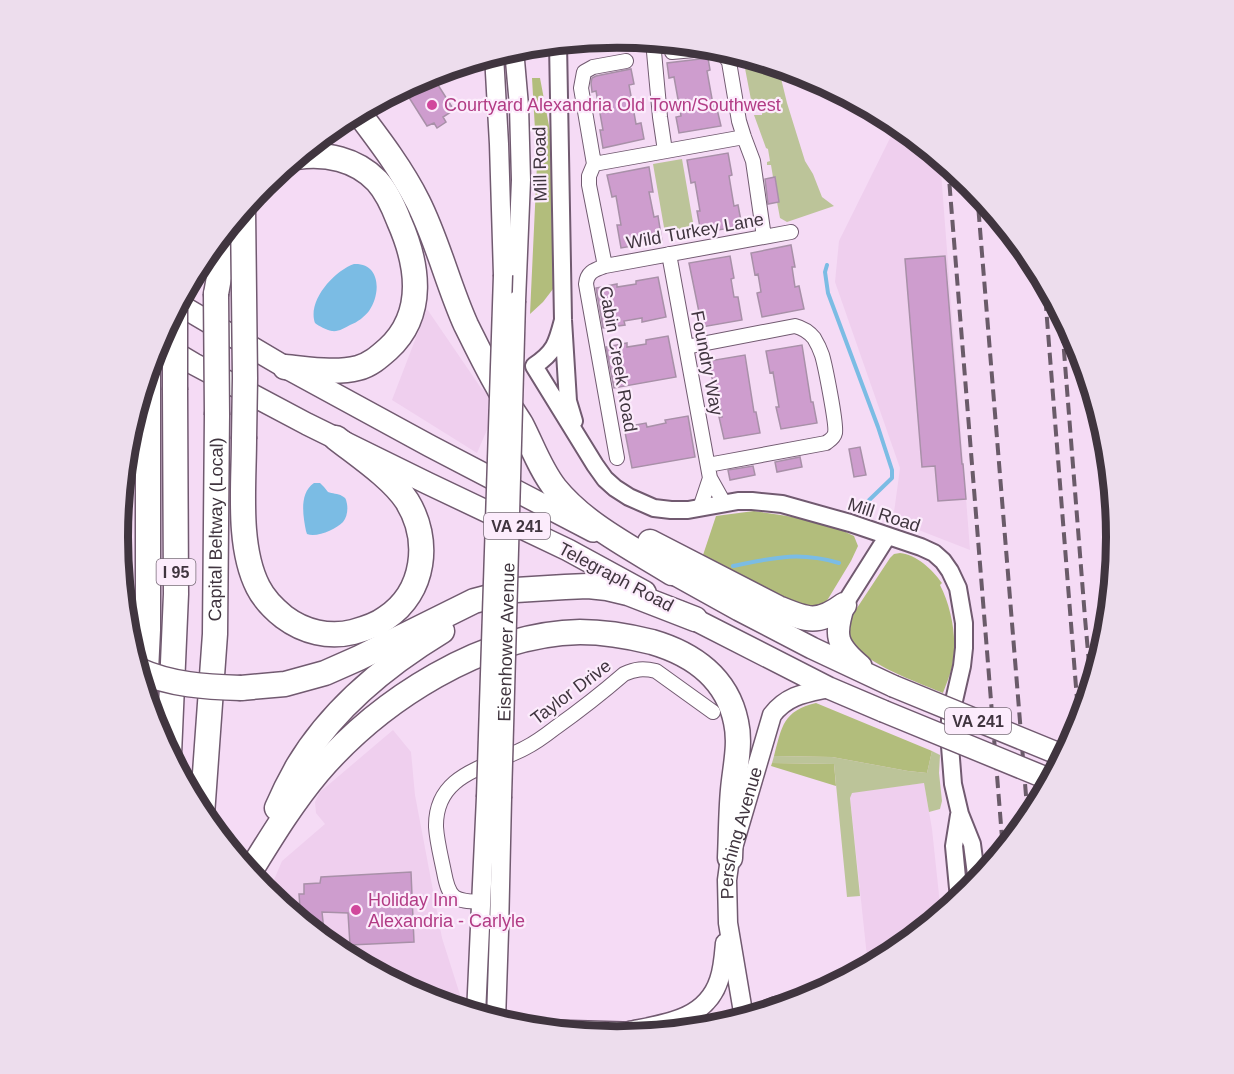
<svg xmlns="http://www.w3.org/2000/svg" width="1234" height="1074" font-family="Helvetica,sans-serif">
	<rect width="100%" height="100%" fill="#f5dbf5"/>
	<path fill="#efcfee" d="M897,124L940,159L970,550L893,520L900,468L835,282L839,241Z
		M427,309L481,388L499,402L477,453L392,400Z
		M393,730L411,752L415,795L442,938L461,998L429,999L426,998L339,952L268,894L282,861L325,824L316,813L315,802L320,792Z
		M924,783L932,829L941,914L894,953L868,966L850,797L852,792Z"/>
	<path fill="#bcc499" d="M748,57L778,66L787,103L805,161L813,174L822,197L834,206L787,222L780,218L777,202H779L775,177H773L771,165H767V162L770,161L768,149L766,148L754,115H762V110H753L743,58Z
		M682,159L694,228L665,233L653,164Z
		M932,751L940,755L939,773L942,801L940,809L929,812L924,783L852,793L850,798L860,896L847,897L834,764L772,763L774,756L832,757L908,771L927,773Z"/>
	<path fill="#b2bd7c" d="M532,78H540L550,131L553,289L543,302L530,314L537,164Z
		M754,511C787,516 824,520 854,536L858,546L851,561L828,599L824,604L805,611L701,561L716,516Z
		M900,553C917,555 932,569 942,583L940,585C951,606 957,637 953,660C952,671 947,682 943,693C920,683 857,662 849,636C847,629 850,621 853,614L890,558L894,554Z
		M816,703L932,751L927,773L908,771L832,757L774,756C782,726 783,711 816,703Z
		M772,763L834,764L836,786L771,766Z"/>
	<path fill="#7bbce4" d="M354,264C381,263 381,294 369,311C364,317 358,322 350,325C345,328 338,332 332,331C326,330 319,326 315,323C307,301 334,271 354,264Z
		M314,483H320L324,487L328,492C332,494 338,493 342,496C346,498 346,499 347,504C348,510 347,517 343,522C336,529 317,538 307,534L306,531C303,516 299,493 314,483Z"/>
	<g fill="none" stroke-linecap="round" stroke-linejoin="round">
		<path stroke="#7bbce4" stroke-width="4" d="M827,265L825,272L828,293L878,427L892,470V478L863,506
			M733,566C773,558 798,551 839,563"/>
	</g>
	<path fill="#ce9dce" stroke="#a890a8" stroke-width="1.5" d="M708,58L710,70L707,71L714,110L717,109L721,126L679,133L676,117L681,116L674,77L669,78L667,63Z
		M631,69L634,84L629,85L636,124L641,123L644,139L603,148L600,130H603L596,91L592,92L591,83L592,78L596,76Z
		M431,74L454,110L443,117L446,122L437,128L434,123L427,126L403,88Z
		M728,153L732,175L729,176L734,206L738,205L742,226L701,233L697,211H700L695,182L691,183L687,160Z
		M649,167L653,192H649L654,217L658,216L662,241L621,248L617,225H621L616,196L612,197L607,175Z
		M775,177L779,202L768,204L765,179Z
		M791,245L795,267H792L795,287L799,286L804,309L762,317L757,293L761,292L758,274L755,275L751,253Z
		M730,256L734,278L731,279L734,297H738L742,320L702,327L689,263Z
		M945,256L962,464H963L966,499L938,501L935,466L922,467L905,259Z
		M658,277L666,317L642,322V318L624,321L625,325L603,328L596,288L617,284V287L636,284V281Z
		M668,336L676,377L614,388L606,347L627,343V347L646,344V340Z
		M802,345L811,402H813L817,423L781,429L776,407H779L773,372L770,373L766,351Z
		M745,355L754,412H756L760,433L724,439L719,417H722L716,382L713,383L709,361Z
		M688,416L695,457L632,468L624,427L646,423L647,427L666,423L665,420Z
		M860,447L866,475L854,477L849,449Z
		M800,457L802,467L777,472L775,462Z
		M753,466L755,475L730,480L728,470Z
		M411,872L414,942L350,945L348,913L322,912L324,931L314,932L301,921L299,894H304V884L320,883L321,877Z"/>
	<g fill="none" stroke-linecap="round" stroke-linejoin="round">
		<g stroke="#715a70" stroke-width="16">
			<path id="minor" d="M653,41L660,117L665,151
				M672,52L715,48L722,52L729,62L739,121L744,137L753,161L764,237
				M594,164L744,137
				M669,254L710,478L724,503
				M605,266L589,185V176L594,164L581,88L584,72L593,67L626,61
				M686,347L795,326C803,328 809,332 814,338C817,343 820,349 822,355C825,365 837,425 835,433C834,438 830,440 826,443L708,465
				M617,458L586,284C587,272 594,270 605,266L791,232
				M700,508L710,478
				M481,902C454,901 449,899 444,872C441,857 437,842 436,827C435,773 487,768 525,748C535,743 546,735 555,728C579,711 602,693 624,674C635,669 643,668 656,671L713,712"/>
		</g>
		<g stroke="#715a70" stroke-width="20">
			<path id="tertiary" d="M558,43L563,320L568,401L574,421
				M563,320C557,343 555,352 534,366L595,465L605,479L615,488L629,497L654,508L671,510H688L738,501H752L782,504L850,523L921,547L934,553L943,561L950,571L958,588L964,623V648L962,666L950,718V746L953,784L960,814L972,844L977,882
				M844,605L887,537
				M959,899L954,846L959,815
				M757,1014L775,1006L809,998"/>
		</g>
		<g stroke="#715a70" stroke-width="21">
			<g id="secondary">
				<path d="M514,49L519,106L521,180L516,301"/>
				<path d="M494,55L499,144L503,275"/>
				<path d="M476,1014L486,797"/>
				<path id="s1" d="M744,1018L728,923L727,880L730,858L772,715C787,695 806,693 829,688"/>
				<path d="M496,1020L499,931L502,798"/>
				<path d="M536,1029L640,1032"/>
				<path d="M629,1031C664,1024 706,1020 719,980C723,969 724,955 725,943"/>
			</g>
		</g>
		<g stroke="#715a70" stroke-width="24">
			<path id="primary" d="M178,304L285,367L430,446L593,531
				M157,342L194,364L307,424L427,483L568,550L645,592
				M658,565L739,610L812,648L893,686
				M844,605C834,636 836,645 861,666
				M680,612L829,688L883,711"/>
		</g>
		<g stroke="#715a70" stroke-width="27">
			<g id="motorway">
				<path d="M358,112C380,141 402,170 418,202C438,242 448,285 466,325C476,345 486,366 497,385C504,399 513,411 521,424C532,445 540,469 555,488C585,525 632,548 672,573"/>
				<path d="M216,294L228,228"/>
				<path d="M285,367C308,369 335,374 358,368C370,365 379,357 388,349C426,314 418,264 399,221C394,208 387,192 377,181C356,159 326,153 297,157"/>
				<path d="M244,439C244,484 237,546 258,587C264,599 274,609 284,617C304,632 329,638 353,632C364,629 377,625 386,618C425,592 431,540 407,501C392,478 359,456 336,438"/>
				<path d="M650,542L778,608C807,620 817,625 844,605"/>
				<path d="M241,688L285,684L325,673L359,658L474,601L516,590L565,587L588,586L607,588L628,593L695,619"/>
				<path d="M145,692L148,630V370"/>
				<path d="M169,754L176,594L175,390"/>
				<path d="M277,808C283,794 290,780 298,766C332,709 386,665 442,631"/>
				<path id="s2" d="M202,815L215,634L217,415"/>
				<path d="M251,870C272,836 292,803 318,772C380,700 482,634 580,632C604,632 628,636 652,642C693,654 727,678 736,722C741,744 735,767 733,790C731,812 731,835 730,858"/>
			</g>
		</g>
		<use href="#minor" stroke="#fff" stroke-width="14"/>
		<use href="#tertiary" stroke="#fff" stroke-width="16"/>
		<use href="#secondary" stroke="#fff" stroke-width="18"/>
		<use href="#primary" stroke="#fff" stroke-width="21"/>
		<use href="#motorway" stroke="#fff" stroke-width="24"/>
		<path stroke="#6a5b69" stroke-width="4" stroke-dasharray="12 6" stroke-linecap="butt" d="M948,166L1003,850
			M977,192L1028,820
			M1044,281L1079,725
			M1061,313L1085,618L1091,686"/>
		<g stroke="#715a70" stroke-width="21" stroke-linecap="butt">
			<g id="secondary-bridge">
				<path d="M486,797L503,275"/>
				<path id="s3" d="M502,798L516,301"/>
			</g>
		</g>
		<g stroke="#715a70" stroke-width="24" stroke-linecap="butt">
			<path id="primary-bridge" d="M893,686L1064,756
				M883,711L1051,780"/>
		</g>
		<g stroke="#715a70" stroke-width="27" stroke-linecap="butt">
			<path id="motorway-bridge" d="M243,209L245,378L244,439
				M216,294L217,415
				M175,310V390
				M138,670C171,685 206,687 241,688"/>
		</g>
		<use href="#secondary-bridge" stroke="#fff" stroke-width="18"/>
		<use href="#primary-bridge" stroke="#fff" stroke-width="21"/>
		<use href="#motorway-bridge" stroke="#fff" stroke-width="24"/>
	</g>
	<g fill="#d1479c" stroke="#fcecfc" stroke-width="2">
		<circle cx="432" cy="105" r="6"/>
		<circle cx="356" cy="910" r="6"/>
	</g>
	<g text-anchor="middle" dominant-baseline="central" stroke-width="4.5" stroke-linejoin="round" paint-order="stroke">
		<g fill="#fcecfc" stroke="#786c78" stroke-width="1.5">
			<rect x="484" y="513" width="66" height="26" rx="4.5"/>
			<rect x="156.5" y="559" width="39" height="26" rx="4.5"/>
			<rect x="945" y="708" width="66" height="26" rx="4.5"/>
		</g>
		<g font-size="16" font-weight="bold" fill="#40353f">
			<text x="517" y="526">VA 241</text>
			<text x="176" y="572">I 95</text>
			<text x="978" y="721">VA 241</text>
		</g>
		<g font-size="18" fill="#b23c85" stroke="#fcecfc" text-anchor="start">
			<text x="444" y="105">Courtyard Alexandria Old Town/Southwest</text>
			<text x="368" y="900">Holiday Inn<tspan x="368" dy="21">Alexandria - Carlyle</tspan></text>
		</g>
		<g font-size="18" fill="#40353f" stroke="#fcecfc">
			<text transform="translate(540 164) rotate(-91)">Mill Road</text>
			<text transform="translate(695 231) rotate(-10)">Wild Turkey Lane</text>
			<text transform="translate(618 359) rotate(80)">Cabin Creek Road</text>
			<text transform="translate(707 363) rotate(79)">Foundry Way</text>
			<text transform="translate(884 515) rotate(18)">Mill Road</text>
			<text stroke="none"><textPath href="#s2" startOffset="286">Capital Beltway (Local)</textPath></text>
			<text transform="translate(616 577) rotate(28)">Telegraph Road</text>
			<text stroke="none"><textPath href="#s3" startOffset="156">Eisenhower Avenue</textPath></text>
			<text transform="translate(571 692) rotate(-37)">Taylor Drive</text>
			<text stroke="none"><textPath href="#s1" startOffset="188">Pershing Avenue</textPath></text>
		</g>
	</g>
	<path d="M0 0H1234V1074H0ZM128 537a489 489 0 1 1 978 0a489 489 0 1 1-978 0Z" fill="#eddded" fill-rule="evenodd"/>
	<path fill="none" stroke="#40353f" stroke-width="8" d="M128 537a489 489 0 1 1 978 0a489 489 0 1 1-978 0Z"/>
</svg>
